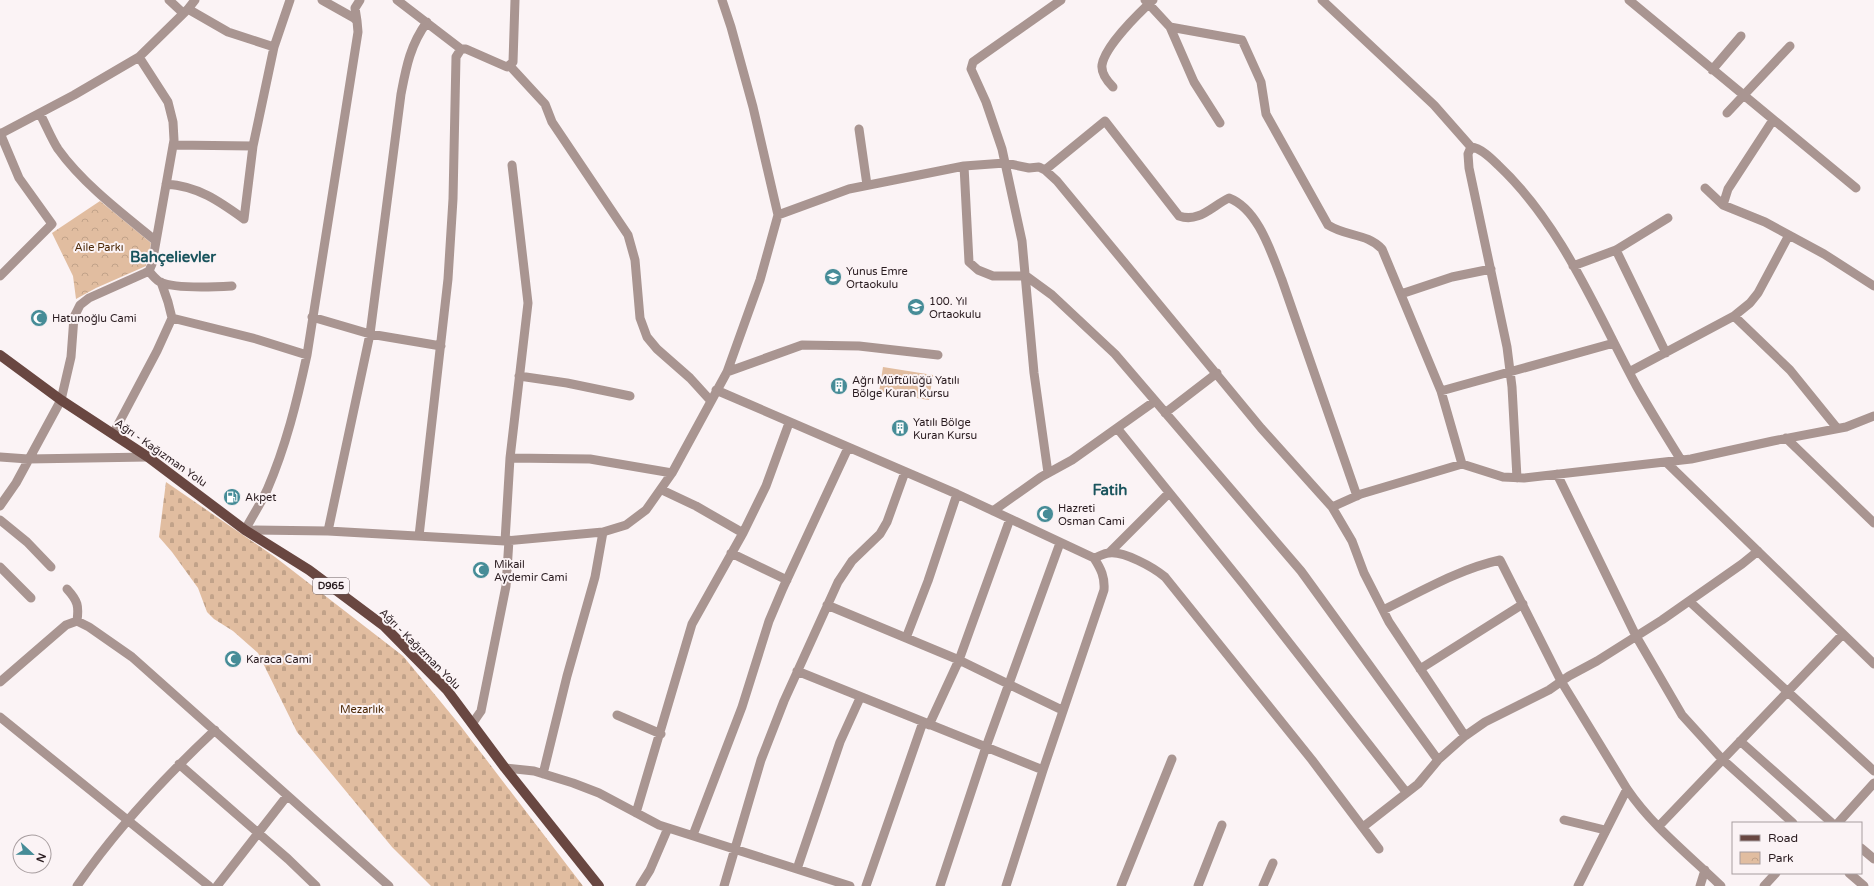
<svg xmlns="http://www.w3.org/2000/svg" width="1874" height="886" font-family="'Varela Round',sans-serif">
	<defs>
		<pattern id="cemetery-stones" width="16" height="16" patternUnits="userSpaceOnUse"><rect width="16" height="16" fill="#e1bda0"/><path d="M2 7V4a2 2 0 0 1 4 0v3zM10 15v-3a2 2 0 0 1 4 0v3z" fill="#c1a289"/></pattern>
		<pattern id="park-crowns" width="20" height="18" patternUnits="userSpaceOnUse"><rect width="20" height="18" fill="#e1bda0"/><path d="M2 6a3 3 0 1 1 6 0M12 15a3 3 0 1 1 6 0" fill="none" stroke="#c1a289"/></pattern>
	</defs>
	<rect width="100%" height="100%" fill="#fbf3f5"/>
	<path fill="#e1bda0" d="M883,367L933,375L929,400L879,392Z"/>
	<path fill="url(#cemetery-stones)" d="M166,482L275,557L403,656L459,724L583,886H431L392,847L297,732L258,653L233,631L214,619L207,612L198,588L172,552L159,537Z"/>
	<path fill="url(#park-crowns)" d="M100,201L151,243L146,266L96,288L76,299L73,276L52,233Z"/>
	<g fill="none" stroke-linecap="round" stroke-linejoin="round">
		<path stroke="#a99591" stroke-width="9" d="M169,0L183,13
			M322,0L354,18L357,21L358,32L307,355C297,401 286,446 267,490C261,503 252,517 245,530L328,531L505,541L603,532L626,525L646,510L672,473L727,372L760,280L778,215L753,107L731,27L722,0
			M397,0L461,49
			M1145,0L1170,27L1194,82L1220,123
			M1322,0L1434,105L1471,147C1481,148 1491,158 1498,165C1562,225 1596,311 1637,387C1651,412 1666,436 1681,460
			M1629,0L1856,188
			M188,9L228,32L274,47
			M357,21L355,8L360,0
			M1170,27L1242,40L1261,82L1266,114L1328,225C1347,237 1367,233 1382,249L1441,391L1462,464
			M510,66L545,104L552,122L628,235L635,260L640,318L647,337L657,349L690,378L710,400
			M1712,70L1741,36
			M1113,87C1107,81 1101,73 1102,65C1105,46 1139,13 1153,0
			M1727,113L1790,46
			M40,114C46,125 51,138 58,149C83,184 123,214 156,241
			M859,129L867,185
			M0,133L19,178L52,224L0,276
			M0,134L74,95L139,57L188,9L195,0
			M173,145L253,146
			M1471,147L1468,154L1469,168L1507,347L1512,387L1517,478
			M964,166L969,262L978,270L993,276H1026L1052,295L1115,354L1301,571L1438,760
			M1045,170L1105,121L1179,216C1199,223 1212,206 1229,198C1258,209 1271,252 1282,280L1357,496
			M166,184C198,186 219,201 244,219L253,146L274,47L290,0
			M1705,188L1723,205L1765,222L1824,254L1874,286
			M1723,205L1728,189L1773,120
			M778,215L849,189L964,166L1005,163L1029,168L1039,167L1045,170L1057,181L1261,428L1332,507L1352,541L1364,573L1389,622L1465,736
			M1616,250L1666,353
			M1573,266L1616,250L1668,218
			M149,271C152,275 155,279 160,282C175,289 215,287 232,286
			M1401,294L1452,277L1491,269
			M1734,316L1790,370L1837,428
			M312,317L370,334L441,346
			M172,318L256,339L307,355
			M727,372L802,345L859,346L938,355
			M1629,372L1734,316L1750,303L1758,293L1789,235
			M519,376L567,383L630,396
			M716,390L957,494L1094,558C1101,569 1105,577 1104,590L1043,770L1006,886
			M1441,391L1614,343
			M1165,413L1217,373
			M1117,428L1244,585L1406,792
			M113,434L157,351L172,318L168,302L161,282
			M1786,438L1874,523
			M0,457L28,459L148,457
			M510,458L590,459L672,473
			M1666,462L1874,664
			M1048,473L1034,373L1022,241L1002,149L986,102L971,69L973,62L980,57L1061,0
			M1557,474L1636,636L1682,715L1722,759L1793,823
			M662,490L696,506L743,533
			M0,506L16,483L61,400L71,357L74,317L80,305L89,298L145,273L149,271L152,264L174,140L173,122L168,102L139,57
			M1332,507L1361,494L1462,464L1503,477L1524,478L1691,459L1773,441L1846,427L1874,416
			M993,511L1041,477L1072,460L1155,401
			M0,520L27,542L51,567
			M328,531L370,334L401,94C406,68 410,45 427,22
			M419,536L448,279L453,199L456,57L461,49H466L507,67L513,62L515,0
			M505,541L510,458L528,303L512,165
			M731,553L787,580
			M1109,553L1169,493
			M1094,558C1098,557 1104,553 1109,553C1124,551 1153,567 1165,577L1312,760L1379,849
			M0,567L31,598
			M67,589C78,601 79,606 77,621
			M1689,601L1874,771
			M827,605L959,660L1062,710
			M1383,610C1420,592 1459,569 1500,560L1561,681L1627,789C1652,826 1689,855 1721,886
			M906,638L928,581L957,494
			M1420,669L1523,604
			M797,671L1043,770
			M0,682L66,625L77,621L89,627L132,657L389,886
			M617,715L661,734
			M0,717L209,886
			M472,724L481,711L506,586L509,540
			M929,725L959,660L1010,519
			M1740,741L1832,823
			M179,764L288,859L316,886
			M505,768L534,771L573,783L599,793L659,825L850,886
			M543,774L567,676L595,577L603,532
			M636,813L692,624L743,533L766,486L789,423
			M1564,820L1605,830
			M1838,823L1874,783
			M1659,826L1843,634
			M1363,827L1418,784L1438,760L1465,736L1485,722L1549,690L1569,676L1597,661L1662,620L1742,564L1758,551
			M693,835L742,707L769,621L783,588L848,448
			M1861,848L1874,859
			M797,869L840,742L860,698
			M1849,873L1864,886
			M77,886C116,829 165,777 215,730
			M217,886L287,796
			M640,886L650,870L668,828
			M724,886L761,760L784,701L838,582L852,561L880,534L887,522L905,472
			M866,886L923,722
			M940,886L986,747L1060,543
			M1121,886L1172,759
			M1198,886L1222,825
			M1263,886L1273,863
			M1578,886L1627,789
			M1700,886L1705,870
			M1764,886L1776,873"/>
		<path stroke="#694741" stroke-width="10" d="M0,355L61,400L148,457L245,530L309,570L384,626L447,690L505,768L599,886"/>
	</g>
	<defs>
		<g id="school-disc" transform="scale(0.9)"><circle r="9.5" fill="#468c97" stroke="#fbf3f5"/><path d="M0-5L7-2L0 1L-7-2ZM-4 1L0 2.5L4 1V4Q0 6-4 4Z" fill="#fff"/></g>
		<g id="mosque-disc" transform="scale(0.9)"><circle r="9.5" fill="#468c97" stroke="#fbf3f5"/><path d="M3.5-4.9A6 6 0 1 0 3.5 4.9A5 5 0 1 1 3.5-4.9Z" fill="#fff"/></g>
		<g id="building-disc" transform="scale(0.9)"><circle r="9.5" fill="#468c97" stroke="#fbf3f5"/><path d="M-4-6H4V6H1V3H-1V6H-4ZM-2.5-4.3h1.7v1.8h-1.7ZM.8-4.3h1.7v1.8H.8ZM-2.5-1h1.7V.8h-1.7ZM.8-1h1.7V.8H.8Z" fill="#fff"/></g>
		<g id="fuel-disc" transform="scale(0.9)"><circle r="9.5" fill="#468c97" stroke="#fbf3f5"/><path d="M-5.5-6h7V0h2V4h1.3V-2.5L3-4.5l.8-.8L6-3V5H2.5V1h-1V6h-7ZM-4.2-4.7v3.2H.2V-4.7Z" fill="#fff"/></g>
	</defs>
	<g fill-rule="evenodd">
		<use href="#school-disc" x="833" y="277"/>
		<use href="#school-disc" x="916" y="307"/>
		<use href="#mosque-disc" x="39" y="318"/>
		<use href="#building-disc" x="839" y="386"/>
		<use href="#building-disc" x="900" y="428"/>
		<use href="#fuel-disc" x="232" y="497"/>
		<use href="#mosque-disc" x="1045" y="514"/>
		<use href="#mosque-disc" x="481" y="570"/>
		<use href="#mosque-disc" x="233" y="659"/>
	</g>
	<g text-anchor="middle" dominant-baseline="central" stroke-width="4" stroke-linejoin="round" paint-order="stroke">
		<rect fill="#fbf3f5" stroke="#685c5f" stroke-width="1" x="313" y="578" width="36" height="16" rx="3"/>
		<g font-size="10" font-weight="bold" fill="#291b1f">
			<text x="331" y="586">D965</text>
		</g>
		<g font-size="11" fill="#4d2906" stroke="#fbf3f5">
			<text x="99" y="247">Aile Parkı</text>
			<text x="362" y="709">Mezarlık</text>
		</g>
		<g font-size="11" fill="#291b1f" stroke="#fbf3f5" text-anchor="start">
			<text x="846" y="271">Yunus Emre<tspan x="846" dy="13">Ortaokulu</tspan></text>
			<text x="929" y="301">100. Yıl<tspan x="929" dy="13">Ortaokulu</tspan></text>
			<text x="52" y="318">Hatunoğlu Cami</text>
			<text x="852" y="380">Ağrı Müftülüğü Yatılı<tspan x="852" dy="13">Bölge Kuran Kursu</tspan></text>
			<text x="913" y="422">Yatılı Bölge<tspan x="913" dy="13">Kuran Kursu</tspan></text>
			<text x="245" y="497">Akpet</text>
			<text x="1058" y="508">Hazreti<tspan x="1058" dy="13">Osman Cami</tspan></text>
			<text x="494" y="564">Mikail<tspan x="494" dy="13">Aydemir Cami</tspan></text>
			<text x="246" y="659">Karaca Cami</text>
		</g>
		<g font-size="11" fill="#291b1f" stroke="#fbf3f5">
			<text transform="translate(161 453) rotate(35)">Ağrı - Kağızman Yolu</text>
			<text transform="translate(420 649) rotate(45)">Ağrı - Kağızman Yolu</text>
		</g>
		<g font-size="15" font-weight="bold" fill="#1a545d" stroke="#fbf3f5">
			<text x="173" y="257">Bahçelievler</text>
			<text x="1110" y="490">Fatih</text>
		</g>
	</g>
	<rect x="1732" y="822" width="130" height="52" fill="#fbf3f5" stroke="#a79d9f"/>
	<rect x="1740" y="835" width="20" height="6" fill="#694741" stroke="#a79d9f"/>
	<text x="1768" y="842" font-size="12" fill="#291b1f">Road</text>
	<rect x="1740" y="852" width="20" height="12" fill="url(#park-crowns)" stroke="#a79d9f"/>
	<text x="1768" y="862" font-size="12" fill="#291b1f">Park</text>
	<g transform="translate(32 854) rotate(112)"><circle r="19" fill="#fbf3f5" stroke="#a79d9f"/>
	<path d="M0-3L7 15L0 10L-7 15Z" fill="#468c97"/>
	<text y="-6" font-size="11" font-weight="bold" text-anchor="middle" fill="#291b1f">N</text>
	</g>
</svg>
